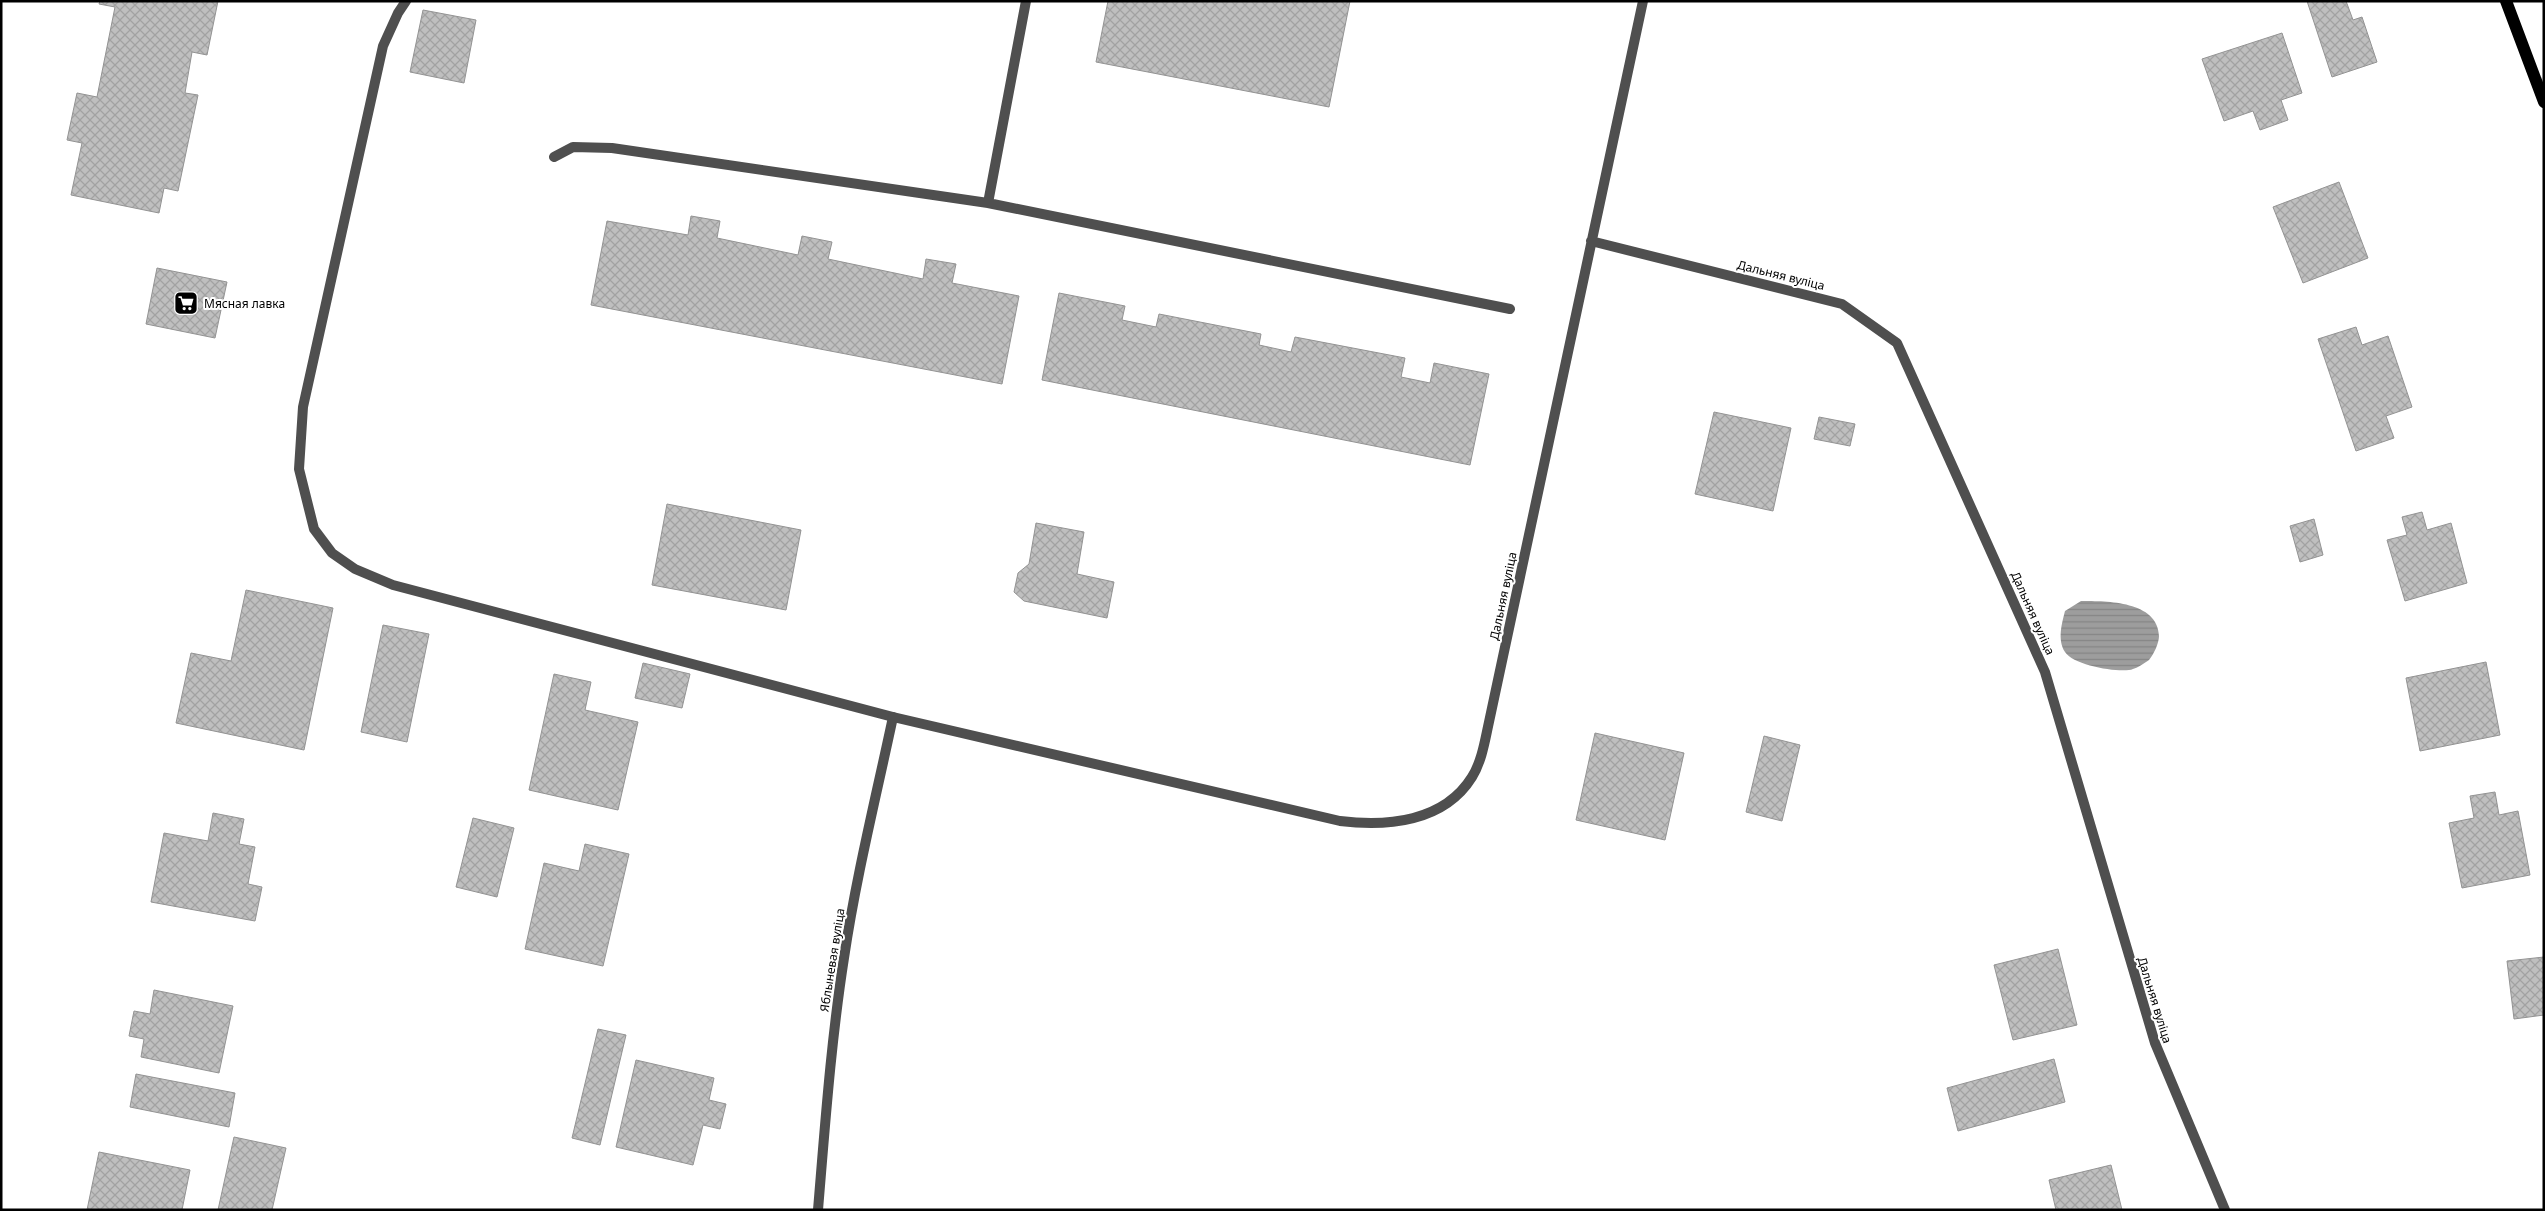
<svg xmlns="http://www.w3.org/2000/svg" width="2545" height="1211" font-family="'Noto Sans',sans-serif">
	<defs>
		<pattern id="water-rules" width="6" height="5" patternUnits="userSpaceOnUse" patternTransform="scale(1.25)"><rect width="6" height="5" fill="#9d9d9d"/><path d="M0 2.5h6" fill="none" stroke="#858585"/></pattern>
		<pattern id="building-cross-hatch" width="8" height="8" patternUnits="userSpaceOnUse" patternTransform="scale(1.25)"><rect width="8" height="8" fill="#bfbfbf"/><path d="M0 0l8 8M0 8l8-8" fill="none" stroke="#a2a2a2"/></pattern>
	</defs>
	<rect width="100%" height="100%" fill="#fff"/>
	<path fill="url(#water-rules)" d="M2081,601C2107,601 2158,601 2159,636C2159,643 2154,654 2149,660C2145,663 2134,670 2129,670C2114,672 2073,665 2065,652C2057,640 2062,623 2065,611Z"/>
	<path fill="url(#building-cross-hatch)" stroke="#939393" d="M100,1H218L207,55L192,52L185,93L198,95L178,191L164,188L159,213L71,195L82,143L67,140L77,93L97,97L115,7L99,4Z
		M1108,1H1350L1329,107L1096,62Z
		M2307,1H2346L2353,20L2362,17L2377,62L2332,77Z
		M423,10L476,20L464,83L410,72Z
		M2282,33L2302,93L2281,100L2288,120L2260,130L2253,111L2224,121L2202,59Z
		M2339,182L2368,258L2303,283L2273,207Z
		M691,216L720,221L717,238L798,255L802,236L832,242L828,259L923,279L926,259L956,264L952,283L1019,296L1002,384L591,305L607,221L688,235Z
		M157,268L227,282L215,338L146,324Z
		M1059,293L1125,306L1122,320L1156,327L1159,314L1261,334L1259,345L1291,352L1295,337L1405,358L1401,377L1430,383L1434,363L1489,374L1470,465L1042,380Z
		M2356,327L2362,345L2388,336L2412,407L2386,416L2394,438L2356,451L2318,339Z
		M1714,412L1791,428L1773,511L1695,494Z
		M1819,417L1855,424L1850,446L1814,439Z
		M667,504L801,530L786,610L652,585Z
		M2422,512L2427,530L2451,523L2467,583L2405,601L2387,540L2407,535L2402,517Z
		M2314,519L2323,555L2300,562L2290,526Z
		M1036,523L1084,532L1077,574L1114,582L1107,618L1024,601L1014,592L1018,573L1029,564Z
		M246,590L333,608L304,750L176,723L191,653L231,661Z
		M383,625L429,634L407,742L361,732Z
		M2486,662L2500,735L2420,751L2406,678Z
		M643,663L690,674L682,708L635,698Z
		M554,674L591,682L585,710L638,722L618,810L529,790Z
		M1595,733L1684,753L1665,840L1576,820Z
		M1764,736L1800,745L1782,821L1746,812Z
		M2495,792L2499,815L2518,811L2530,875L2462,888L2449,823L2474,818L2470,796Z
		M213,813L244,819L239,844L255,847L248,884L262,887L255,921L151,902L164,833L208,841Z
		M473,818L514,828L497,897L456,887Z
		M585,844L629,854L603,966L525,949L544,863L579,871Z
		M2058,949L2077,1025L2013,1040L1994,965Z
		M2544,957V1015L2514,1019L2507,961Z
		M154,990L233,1006L219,1073L141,1057L144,1039L129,1036L134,1011L150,1014Z
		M598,1029L626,1035L600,1145L572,1138Z
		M2054,1059L2065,1102L1958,1131L1947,1088Z
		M636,1060L714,1078L709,1100L726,1104L720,1129L703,1125L693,1165L616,1147Z
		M136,1074L235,1093L229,1127L130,1107Z
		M234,1137L286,1148L272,1210H218Z
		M99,1152L190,1170L182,1210H87Z
		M2111,1165L2122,1210H2056L2049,1180Z"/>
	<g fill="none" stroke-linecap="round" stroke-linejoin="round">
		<path stroke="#4f4f4f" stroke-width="10" d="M406,1L398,13L383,46L303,407L299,469L314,529L332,553L355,569L393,585L893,717
			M554,157L573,147L612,148L988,203L1510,309
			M988,203L1026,1"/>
		<path stroke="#4f4f4f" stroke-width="10" d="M1591,241L1842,304L1897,343L2045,672L2155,1043L2225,1210
			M818,1210C825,1126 831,1041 844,958C856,877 876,797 893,717L1340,821C1387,827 1444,822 1472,777C1482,761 1485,740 1489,722L1643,1"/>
		<path stroke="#000" stroke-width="12" d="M2506,1L2544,102"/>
	</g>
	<defs>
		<g id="supermarket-square" transform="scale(1.25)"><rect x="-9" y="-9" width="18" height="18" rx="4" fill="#000" stroke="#fff"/><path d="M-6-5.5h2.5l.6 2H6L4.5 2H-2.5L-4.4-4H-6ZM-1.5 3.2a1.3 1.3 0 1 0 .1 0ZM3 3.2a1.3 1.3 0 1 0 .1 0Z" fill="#fff"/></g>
	</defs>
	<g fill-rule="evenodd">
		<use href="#supermarket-square" x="186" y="303"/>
	</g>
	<g text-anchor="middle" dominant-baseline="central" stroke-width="4" stroke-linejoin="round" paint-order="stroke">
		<g font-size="12" fill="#000" stroke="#fff">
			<text transform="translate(1781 275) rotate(14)">Дальняя вуліца</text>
			<text transform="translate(1503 596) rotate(-78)">Дальняя вуліца</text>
			<text transform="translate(2033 613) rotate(66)">Дальняя вуліца</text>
			<text transform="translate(832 960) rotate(-81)">Яблыневая вуліца</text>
			<text transform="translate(2155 1000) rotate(73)">Дальняя вуліца</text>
		</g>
		<g font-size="12" fill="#000" stroke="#fff" text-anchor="start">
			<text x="204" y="303">Мясная лавка</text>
		</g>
	</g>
	<rect width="2545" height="1211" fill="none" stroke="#000000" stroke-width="5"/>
</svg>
